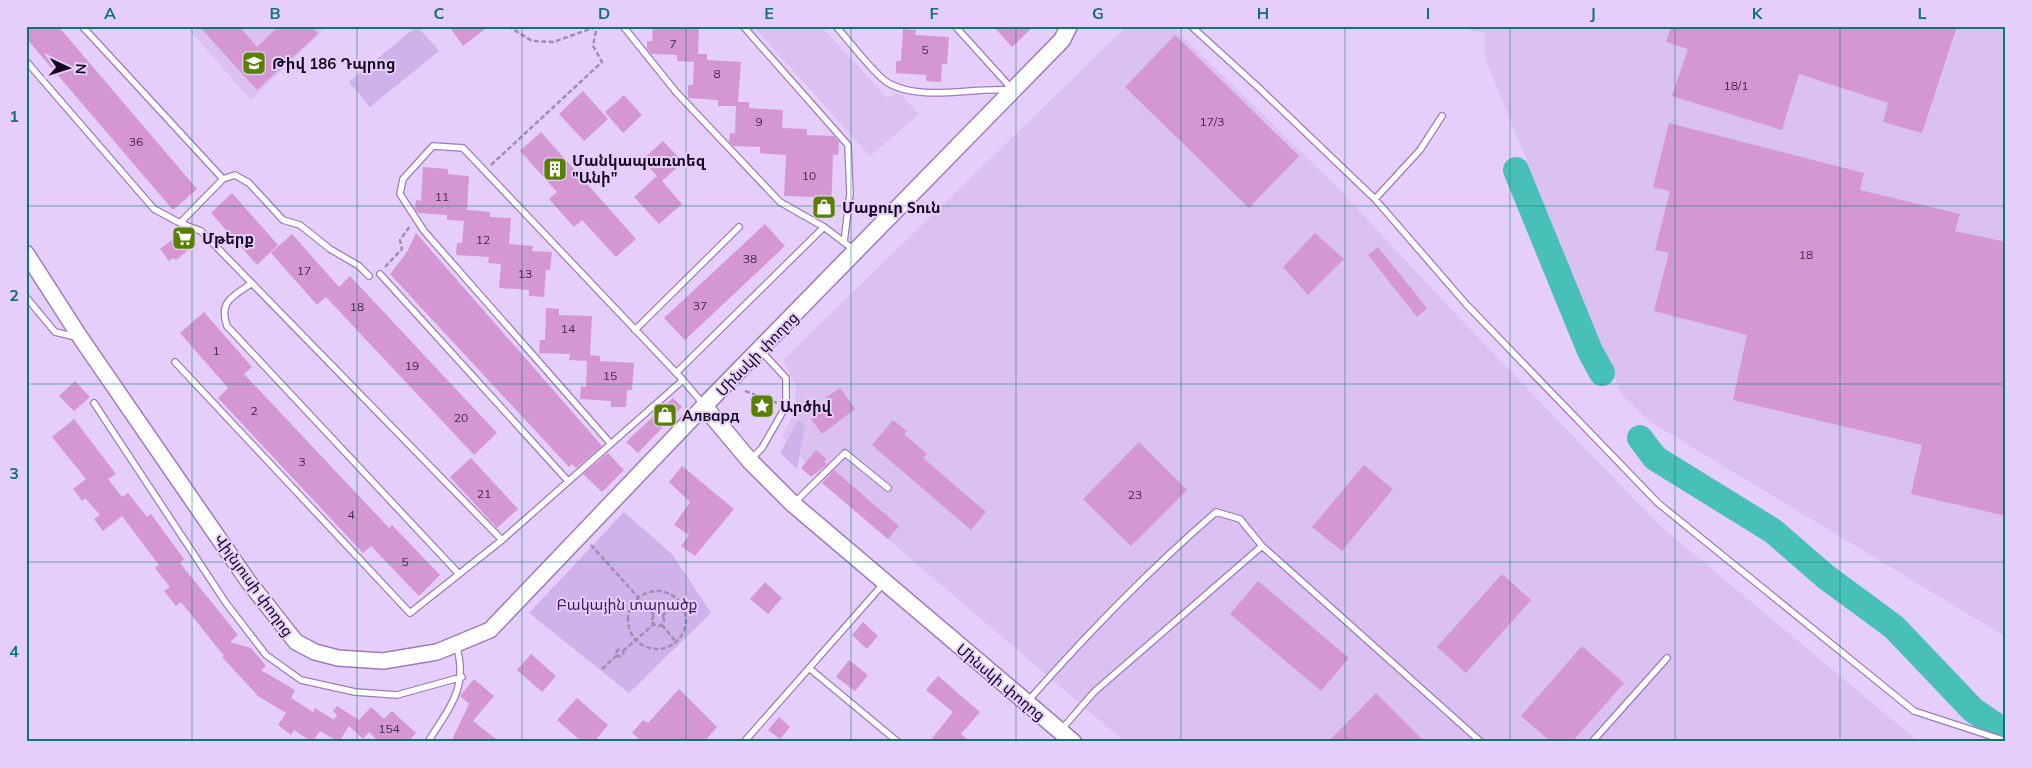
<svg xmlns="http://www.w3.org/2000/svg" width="2032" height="768" font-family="Mulish,'Noto Sans Armenian',sans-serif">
	<rect width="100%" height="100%" fill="#e5cefa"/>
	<path fill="#dac1f1" d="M186,26H328L251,100Z
		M753,26H821L887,98L898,92L919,114L870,156Z
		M1127,26H1172L1340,190L1444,302L1658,524L1919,742H1125L828,488L782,436L795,412L796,387L783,360Z
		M1468,26H2006V637L1649,421L1622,395L1485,58V33L1467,30Z"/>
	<path fill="#d0b2eb" d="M417,26L439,51L370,107L349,82Z
		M798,420L805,425L797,469L780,453Z
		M624,512L672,554L711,613L629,693L529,613Z"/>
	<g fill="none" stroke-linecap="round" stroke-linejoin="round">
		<path stroke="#48c0b8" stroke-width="26" d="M1516,170L1590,351L1602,373
			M1640,438L1655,458L1773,531L1826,577L1894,627L1973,710L2006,732"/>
	</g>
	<path fill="#d597d1" d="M26,26H58L197,189L173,210L26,38Z
		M199,26H239L257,47L279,26H311L318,34L257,90Z
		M449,26H489L463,46Z
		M653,26H699L698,54H707V60L741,62L738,102H749V108L783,110L782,128L807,129V135L834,136L839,142L838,155H833L831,215L813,214L814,197L784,196L786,155L760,153V147L733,146L729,142L730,133H735L736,106H718V100L688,98V85H693L694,62L677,61V55L651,54L647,48V41H652Z
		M993,26H1034L1012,47Z
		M1671,26H1957L1922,133L1883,122L1888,103L1799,74L1782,130L1672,96L1688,49L1666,42Z
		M903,29L916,30L915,35L949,37L947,64H942L941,82L926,81V75L896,73V61H901Z
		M1175,35L1299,156L1249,208L1125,87Z
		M583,91L608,119L584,141L559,114Z
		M624,95L642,115L623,133L605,112Z
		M1669,123L1864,173L1860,190L1960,214L1955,231L2006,242V516L1911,494L1922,445L1733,400L1747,335L1654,311L1669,253L1655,250L1670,191L1653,187Z
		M541,132L636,239L616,257L582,220L574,227L549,199L557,192L520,151Z
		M663,141L683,162L662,181L682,204L659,224L634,197L657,176L642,160Z
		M423,167L448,169V174L469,176L467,210L490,212V217L511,218L509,244L533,246L532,251L552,252L550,270H546L544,297L529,296V290L499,288L501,264L488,263L489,257L456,255L457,243H462L464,221L447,220V215L418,213L415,209L416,200L421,201Z
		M232,193L278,245L257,265L211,213Z
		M765,224L785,246L685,340L664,318Z
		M181,233L192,247L176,260L173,258L169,261L160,249Z
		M416,233L602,446L576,468L572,464L569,467L390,274L407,252Z
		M1315,233L1344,259L1308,295L1283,267Z
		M292,234L339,287L350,276L497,433L474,455L326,297L317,305L271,253Z
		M1378,247L1427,308L1417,317L1368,255Z
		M546,308L559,309V315L592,316L590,355L600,356V361L634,363L632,390H627L626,407H611V401L580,399L581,386L586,387L587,361L569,360L570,354L539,353L540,340H545Z
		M204,312L252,367L244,374L389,528L392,525L440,575L419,596L371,546L363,553L218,398L228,388L180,333Z
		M75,381L90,397L74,411L59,396Z
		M840,388L855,409L822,434L811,419L830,405L825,398Z
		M673,398L682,407L638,453L626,442Z
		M74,419L116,474L108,479L122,497L128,493L147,517L151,514L184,559L180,563L238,635L230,642L251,648L266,666L261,670L295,690L291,698L313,712L315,708L334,720L337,715L333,711L337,706L359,720L371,707L384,719L392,711L416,733L408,742H379L369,732L363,739L349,726L339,742L320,731L312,742L294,730L291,735L278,725L286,713L258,696L222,657L224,656L181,602L176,606L164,591L170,587L155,568L159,565L122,516L103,531L94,519L100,515L85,498L82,501L73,489L86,479L52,437Z
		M893,420L907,431L904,434L927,454L923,458L986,512L971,530L872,445Z
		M1139,442L1187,490L1131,546L1083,499Z
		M816,450L827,459L824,462L827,464L811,477L801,468Z
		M608,453L624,470L602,492L583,474Z
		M471,458L518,509L497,528L450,477Z
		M1364,465L1393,489L1342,551L1312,527Z
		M682,466L734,509L695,556L681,546L689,535L674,525L690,502L669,482Z
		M834,470L899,526L888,539L822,483Z
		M1502,574L1531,600L1466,673L1437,647Z
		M1258,581L1349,658L1321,691L1230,614Z
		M765,582L782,598L768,614L750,599Z
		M863,622L878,636L867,649L852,635Z
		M1582,646L1624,683L1572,742H1551L1521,716Z
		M531,654L556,676L542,692L517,670Z
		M849,660L868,675L855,691L836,677Z
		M938,676L980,712L961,734L971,742H929L953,712L926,690Z
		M474,679L494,696L473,721L500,742H451L469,704L460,696Z
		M679,689L717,727L704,742H643L632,733L643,720L648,723Z
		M1376,693L1425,742H1328Z
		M577,698L608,725L594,742H582L557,720Z
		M779,717L790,727L780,739L768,730Z"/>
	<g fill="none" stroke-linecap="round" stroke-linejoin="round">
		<g stroke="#9f7abf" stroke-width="8">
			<path id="service" d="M82,26L223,179
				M623,26L676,92L780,202L824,227L854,250
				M743,26L848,145L850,194L844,242
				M836,26C847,39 876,76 888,83C922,102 971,87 1009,90
				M955,26L1012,89
				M1191,26L1259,88L1375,199L1466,304L1658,503L1914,711L2006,741
				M26,61L154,209L180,223L201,231L502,540
				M1375,199L1420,150L1442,116
				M180,223L223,179L235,175L249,183L283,220L300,225L330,249L359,266L369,276
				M380,274L568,481
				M252,283C234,296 218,301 227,326L459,574
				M26,297L55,332L76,337
				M635,330L739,227
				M175,362L410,613L502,540L683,380L703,404
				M676,373L824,227
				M94,403L226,603L266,655L301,680L355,692L397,695L462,677
				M611,444L424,231L400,194L403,179L433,146L463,148L683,380
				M751,459L762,448L786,406V378L761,351
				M795,502L845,453L888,488
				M809,668L898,742
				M1028,701C1087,634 1148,571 1216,512L1240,519L1262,546L1481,742
				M1061,730L1094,692L1262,546
				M428,742C450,706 469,688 456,644
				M744,742L884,583
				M1592,742L1667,658"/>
		</g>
		<g stroke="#9f7abf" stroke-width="18">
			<path id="tertiary" d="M26,253L80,337L248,581L296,642L315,652L338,658L383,661L437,652L490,630L704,406"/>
		</g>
		<g stroke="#9f7abf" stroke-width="19">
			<path id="secondary" d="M1069,26L1062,40L704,406L750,461L793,504L1073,742"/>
		</g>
		<path stroke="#a18db3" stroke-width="2.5" stroke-dasharray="5 2.5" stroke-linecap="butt" d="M508,26L532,41L553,42L596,27
			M491,165L602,62L593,46L597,26
			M385,267L402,249L400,240L410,226
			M745,391L777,403
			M591,545L654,615
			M628 620a29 29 0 1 1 58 0a29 29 0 1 1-58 0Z
			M652 620a6 6 0 1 1 12 0a6 6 0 1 1-12 0Z
			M662,616L679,601
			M662,625L676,642
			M616.5 653a3.5 3.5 0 1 1 7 0a3.5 3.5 0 1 1-7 0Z
			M623,651L653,625
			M602,669L617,655"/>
		<use href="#service" stroke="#fff" stroke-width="5.5"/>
		<use href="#tertiary" stroke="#fff" stroke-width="15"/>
		<use href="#secondary" stroke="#fff" stroke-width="16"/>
	</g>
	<path fill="none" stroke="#0f766e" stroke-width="1" stroke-opacity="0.55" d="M192,26V742M357,26V742M522,26V742M686,26V742M851,26V742M1016,26V742M1181,26V742M1345,26V742M1510,26V742M1675,26V742M1840,26V742M26,206H2006M26,384H2006M26,562H2006"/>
	<defs>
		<g id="school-square" transform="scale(1.25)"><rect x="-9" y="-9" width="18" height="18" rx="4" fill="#588103" stroke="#e5cefa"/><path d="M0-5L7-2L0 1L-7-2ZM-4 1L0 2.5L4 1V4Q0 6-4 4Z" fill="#fff"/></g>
		<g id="building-square" transform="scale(1.25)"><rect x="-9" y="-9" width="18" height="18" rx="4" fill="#588103" stroke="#e5cefa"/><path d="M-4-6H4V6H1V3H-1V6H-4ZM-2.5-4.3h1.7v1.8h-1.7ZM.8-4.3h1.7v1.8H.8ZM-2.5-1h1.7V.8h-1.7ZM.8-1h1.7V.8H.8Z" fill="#fff"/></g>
		<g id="shop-square" transform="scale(1.25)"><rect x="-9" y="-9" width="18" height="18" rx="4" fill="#588103" stroke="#e5cefa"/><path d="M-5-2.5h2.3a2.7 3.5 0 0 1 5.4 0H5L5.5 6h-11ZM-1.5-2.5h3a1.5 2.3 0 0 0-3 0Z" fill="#fff"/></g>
		<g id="supermarket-square" transform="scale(1.25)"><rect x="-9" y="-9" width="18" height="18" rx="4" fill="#588103" stroke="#e5cefa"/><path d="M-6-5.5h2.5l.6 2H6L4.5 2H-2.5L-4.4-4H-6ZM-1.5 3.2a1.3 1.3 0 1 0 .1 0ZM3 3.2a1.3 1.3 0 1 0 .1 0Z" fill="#fff"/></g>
		<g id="sight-square" transform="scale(1.25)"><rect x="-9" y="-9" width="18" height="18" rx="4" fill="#588103" stroke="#e5cefa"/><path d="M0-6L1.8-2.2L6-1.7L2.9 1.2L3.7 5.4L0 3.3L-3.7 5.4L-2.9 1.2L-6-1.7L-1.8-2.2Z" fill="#fff"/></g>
	</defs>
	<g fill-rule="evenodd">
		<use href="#school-square" x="254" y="63"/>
		<use href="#building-square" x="555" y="169"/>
		<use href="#shop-square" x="824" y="207"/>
		<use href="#supermarket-square" x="184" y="238"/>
		<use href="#sight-square" x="762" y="406"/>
		<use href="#shop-square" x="665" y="415"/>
	</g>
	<g text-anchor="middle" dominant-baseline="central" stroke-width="4" stroke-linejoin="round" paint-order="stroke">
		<g font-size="12" fill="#442a4c">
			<text x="673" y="43">7</text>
			<text x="925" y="49">5</text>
			<text x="717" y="73">8</text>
			<text x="1736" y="85">18/1</text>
			<text x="759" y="121">9</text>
			<text x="1212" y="121">17/3</text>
			<text x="136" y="141">36</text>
			<text x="809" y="175">10</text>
			<text x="442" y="196">11</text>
			<text x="483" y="239">12</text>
			<text x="1806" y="254">18</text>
			<text x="750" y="258">38</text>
			<text x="304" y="270">17</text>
			<text x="525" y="273">13</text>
			<text x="700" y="305">37</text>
			<text x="357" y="306">18</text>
			<text x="568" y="328">14</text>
			<text x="216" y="350">1</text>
			<text x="412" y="365">19</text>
			<text x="610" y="375">15</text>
			<text x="254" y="410">2</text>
			<text x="461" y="417">20</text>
			<text x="302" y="461">3</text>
			<text x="484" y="493">21</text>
			<text x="1135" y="494">23</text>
			<text x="351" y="514">4</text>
			<text x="405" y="561">5</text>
			<text x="389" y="728">154</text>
		</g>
		<g font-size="15" font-weight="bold" fill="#14061f" stroke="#e5cefa" text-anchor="start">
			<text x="272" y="63">Թիվ 186 Դպրոց</text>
			<text x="572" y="160">Մանկապառտեզ<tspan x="572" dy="17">"Անի"</tspan></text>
			<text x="842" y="207">Մաքուր Տուն</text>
			<text x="202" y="238">Մթերք</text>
			<text x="780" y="406">Արծիվ</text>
			<text x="682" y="415">Алвард</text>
		</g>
		<g font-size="15" fill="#14061f" stroke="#e5cefa">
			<text transform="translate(757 354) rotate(-46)">Մինսկի փողոց</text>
			<text transform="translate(254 585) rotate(54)">Վիլնյուսի փողոց</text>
			<text transform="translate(1001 682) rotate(40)">Մինսկի փողոց</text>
		</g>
		<g font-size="15" fill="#471467" stroke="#e5cefa">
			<text x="627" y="604">Բակային տարածք</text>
		</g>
	</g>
	<rect width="2032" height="768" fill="none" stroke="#e5cefa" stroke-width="55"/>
	<g transform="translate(68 68) rotate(94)" stroke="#e5cefa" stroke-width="4" paint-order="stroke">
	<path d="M0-4L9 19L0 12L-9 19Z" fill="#14061f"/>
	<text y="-8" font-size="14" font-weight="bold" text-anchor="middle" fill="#14061f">N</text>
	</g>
	<rect x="28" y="28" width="1976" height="712" fill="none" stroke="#0f766e" stroke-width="2"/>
	<g font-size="16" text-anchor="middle" font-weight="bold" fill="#0f766e">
		<text x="110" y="19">A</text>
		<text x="275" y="19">B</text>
		<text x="439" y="19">C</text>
		<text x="604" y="19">D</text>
		<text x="769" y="19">E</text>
		<text x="934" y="19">F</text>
		<text x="1098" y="19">G</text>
		<text x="1263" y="19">H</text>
		<text x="1428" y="19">I</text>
		<text x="1593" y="19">J</text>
		<text x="1757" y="19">K</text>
		<text x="1922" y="19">L</text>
		<text x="14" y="122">1</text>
		<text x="14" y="301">2</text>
		<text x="14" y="479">3</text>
		<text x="14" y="657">4</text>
	</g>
</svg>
